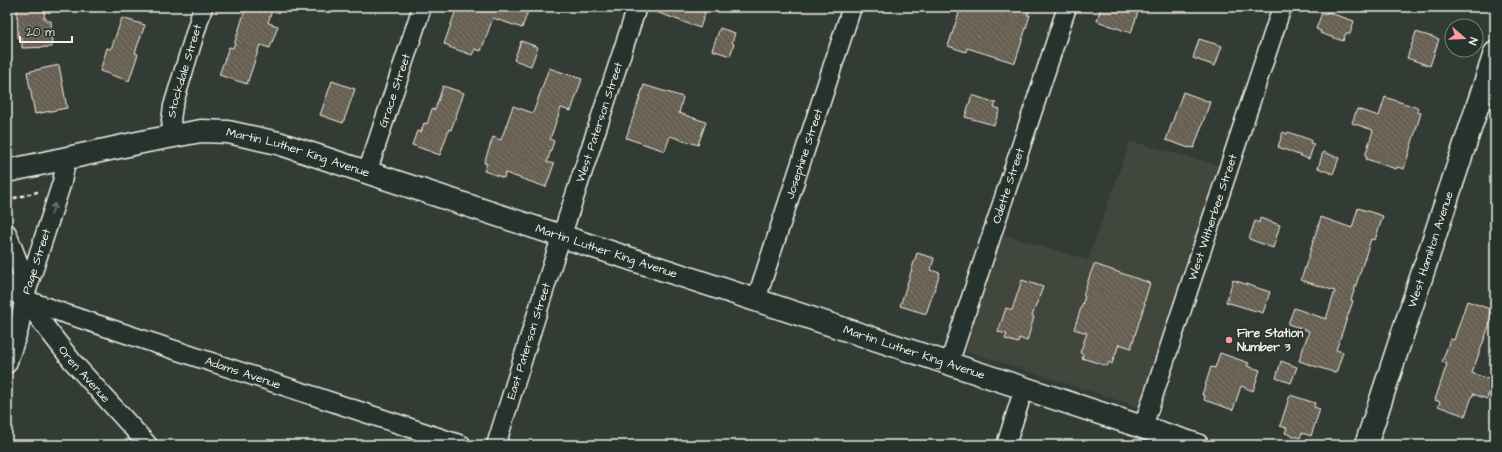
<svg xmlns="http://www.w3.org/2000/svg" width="1502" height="452" font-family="'Architects Daughter',sans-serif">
	<defs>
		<pattern id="building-back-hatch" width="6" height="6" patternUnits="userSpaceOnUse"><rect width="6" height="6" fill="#685e52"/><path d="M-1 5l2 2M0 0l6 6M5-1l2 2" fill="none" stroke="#7e766b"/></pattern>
	</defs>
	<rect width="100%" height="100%" fill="#333c34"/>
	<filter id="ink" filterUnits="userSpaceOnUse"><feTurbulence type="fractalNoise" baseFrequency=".025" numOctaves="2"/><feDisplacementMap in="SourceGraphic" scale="8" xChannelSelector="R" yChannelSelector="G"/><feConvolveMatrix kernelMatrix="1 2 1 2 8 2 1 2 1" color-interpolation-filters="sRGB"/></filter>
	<g filter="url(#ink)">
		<path fill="#43463d" d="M1130,141L1221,166L1139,407L966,351L1001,234L1088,260Z"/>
		<path fill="url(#building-back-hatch)" stroke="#f4f1e8" d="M17,7H45L44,18H46V21H51L52,47L22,48V38H18Z
			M246,7H273L268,23L278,26L270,48L260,45L247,84L219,75L229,47L233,48Z
			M457,7H517L528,11L522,28L493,18L481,51L475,49L472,55L449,47L450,46L444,44Z
			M648,7H707L700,28L648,9Z
			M961,7H1017L1029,11L1027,15H1030L1015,63L967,48L966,52L948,46Z
			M1101,7H1131L1139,9L1131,33L1097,21Z
			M1327,12L1354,21L1350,34L1346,33L1343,41L1320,33L1321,31L1316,29L1322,13L1327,14Z
			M122,18L145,25L135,53L138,54L129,81L100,71L107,48L111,49Z
			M720,28L735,33L732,43L734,44L730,56L712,50Z
			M1416,32L1439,39L1430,66L1407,58Z
			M1199,39L1222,46L1215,66L1193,58Z
			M521,41L538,47L531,66L514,60Z
			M59,65L67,108L35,114L27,72Z
			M549,68L582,79L571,111L561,108L550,139L554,141L547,162L554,164L546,187L505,173L504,178L484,171L487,164L484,163L493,137L501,140L513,106L533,113Z
			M332,81L355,89L343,123L320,115Z
			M644,85L683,97L679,113L706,122L698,145L670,136L665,151L626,138Z
			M443,86L464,93L451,130L449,129L440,155L412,145L417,131L421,132L424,123L427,124L432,109L435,110Z
			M1183,92L1210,102L1194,148L1189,147V148L1166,140Z
			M972,95L996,103L994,107L1000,109L994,125L965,117Z
			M1385,97L1418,108L1417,112L1421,113L1404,169L1397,167L1396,169L1366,159L1367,157L1365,156L1373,130L1352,123L1357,109L1379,116Z
			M1283,132L1287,134L1288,132L1311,140L1310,143L1314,144L1309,159L1278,147Z
			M1323,152L1339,158L1333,174L1318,168Z
			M1358,208L1383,216L1375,240L1371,239L1351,300L1353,301L1336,350L1343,352L1336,373L1299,361L1309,331L1288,324L1294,308L1326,319L1335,291L1301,280L1321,217L1352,228Z
			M1260,218L1280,225L1273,248L1249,239L1255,221L1259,223Z
			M917,253L934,258L931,270L940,273L926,314L900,306Z
			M1094,264L1150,283L1144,303H1145L1131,348L1119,344L1112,364L1109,362L1107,366L1082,358L1083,354L1080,353L1087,333L1074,329L1085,296L1083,295Z
			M1022,280L1043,287L1032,316L1034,317L1027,341L1019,338L1018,343L1005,339L1007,334L998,332L1006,308L1012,310Z
			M1233,280L1270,292L1263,313L1226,302Z
			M1467,301L1490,309L1489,314L1493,315L1472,373L1493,381L1487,399L1473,394L1465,416L1438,406L1440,402L1435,400L1447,364L1442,362L1450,339L1454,340Z
			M1220,353L1249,363L1247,366L1260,370L1253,391L1241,386L1233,410L1204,400L1205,396L1202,395L1211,367L1215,368Z
			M1281,361L1297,367L1291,383L1276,378Z
			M1290,395L1315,403L1314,407L1320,409L1311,436L1302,433L1300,438L1285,433L1287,428L1280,426Z"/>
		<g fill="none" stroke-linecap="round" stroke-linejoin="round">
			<g stroke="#f4f1e8" stroke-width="21">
				<g id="street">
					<path id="s1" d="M173,136L171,120L173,106L203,7"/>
					<path id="s2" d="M367,173L422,7"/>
					<path d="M7,233C14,253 24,270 24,292"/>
					<path id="s3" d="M7,283L14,292L24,299L72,361L148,445"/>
					<path id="s4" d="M24,299L63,313L462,445"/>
					<path id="s5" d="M756,300L852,7"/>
					<path id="s6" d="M7,364L19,329L24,299L62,182L65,167L64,158"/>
					<path id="s7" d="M949,364L1067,7"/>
					<path id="s8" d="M1143,427L1282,7"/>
					<path id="s9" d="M496,445L553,262L637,7"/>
					<path d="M1006,445L1024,388"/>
				</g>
			</g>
			<g stroke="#f4f1e8" stroke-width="25">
				<g id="secondary">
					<path id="s10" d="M7,171L147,141L201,131L228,132L278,143L1197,445"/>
					<path id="s11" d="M1366,445L1495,53"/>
				</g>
			</g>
			<path stroke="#f4f1e8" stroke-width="2.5" stroke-dasharray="4 3" stroke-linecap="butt" d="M7,200L41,191"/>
			<use href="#street" stroke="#26332d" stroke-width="18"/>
			<use href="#secondary" stroke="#26332d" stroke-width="22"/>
		</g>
		<defs><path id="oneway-shaft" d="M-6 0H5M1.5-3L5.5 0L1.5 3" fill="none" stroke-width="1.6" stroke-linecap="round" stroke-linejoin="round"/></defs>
		<use stroke="#6e766e" href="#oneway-shaft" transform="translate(53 209) rotate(-72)"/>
	</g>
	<circle fill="#ff9aa2" stroke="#26332d" stroke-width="1.5" cx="1229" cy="340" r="4"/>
	<g text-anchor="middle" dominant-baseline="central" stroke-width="3" stroke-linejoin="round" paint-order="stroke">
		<g font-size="12" fill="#f4f1e8" stroke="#26332d">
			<text stroke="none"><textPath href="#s1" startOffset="67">Stockdale Street</textPath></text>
			<text stroke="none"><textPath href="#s2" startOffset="87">Grace Street</textPath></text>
			<text stroke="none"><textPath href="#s9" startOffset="339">West Paterson Street</textPath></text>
			<text stroke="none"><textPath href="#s10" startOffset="298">Martin Luther King Avenue</textPath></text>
			<text stroke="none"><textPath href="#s5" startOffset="154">Josephine Street</textPath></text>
			<text stroke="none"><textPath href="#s7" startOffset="188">Odette Street</textPath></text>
			<text stroke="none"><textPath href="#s8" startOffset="221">West Witherbee Street</textPath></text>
			<text stroke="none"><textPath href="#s11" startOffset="206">West Hamilton Avenue</textPath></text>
			<text stroke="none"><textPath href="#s10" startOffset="622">Martin Luther King Avenue</textPath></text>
			<text stroke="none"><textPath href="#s6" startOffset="107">Page Street</textPath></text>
			<text stroke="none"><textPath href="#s9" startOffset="109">East Paterson Street</textPath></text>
			<text stroke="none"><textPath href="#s10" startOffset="946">Martin Luther King Avenue</textPath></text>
			<text stroke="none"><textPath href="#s3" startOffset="120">Oren Avenue</textPath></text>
			<text stroke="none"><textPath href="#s4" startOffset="231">Adams Avenue</textPath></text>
		</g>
		<g font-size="12" font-weight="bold" fill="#f4f1e8" stroke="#26332d" text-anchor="start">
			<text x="1237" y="333">Fire Station<tspan x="1237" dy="14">Number 3</tspan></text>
		</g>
	</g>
	<rect width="1502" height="452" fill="none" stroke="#26332d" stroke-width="24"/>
	<rect x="12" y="12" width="1478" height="428" fill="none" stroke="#f4f1e8" stroke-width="1.5" filter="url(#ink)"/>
	<g transform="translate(1464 38) rotate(109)"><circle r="19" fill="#26332d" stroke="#787f78"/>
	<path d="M0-3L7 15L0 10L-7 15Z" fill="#ff9aa2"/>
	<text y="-6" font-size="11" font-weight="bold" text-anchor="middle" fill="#f4f1e8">N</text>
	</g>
	<path d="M20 36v6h52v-6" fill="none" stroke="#f4f1e8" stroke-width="2"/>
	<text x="26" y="36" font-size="12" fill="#f4f1e8" stroke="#26332d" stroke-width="3" paint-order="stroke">20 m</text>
</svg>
